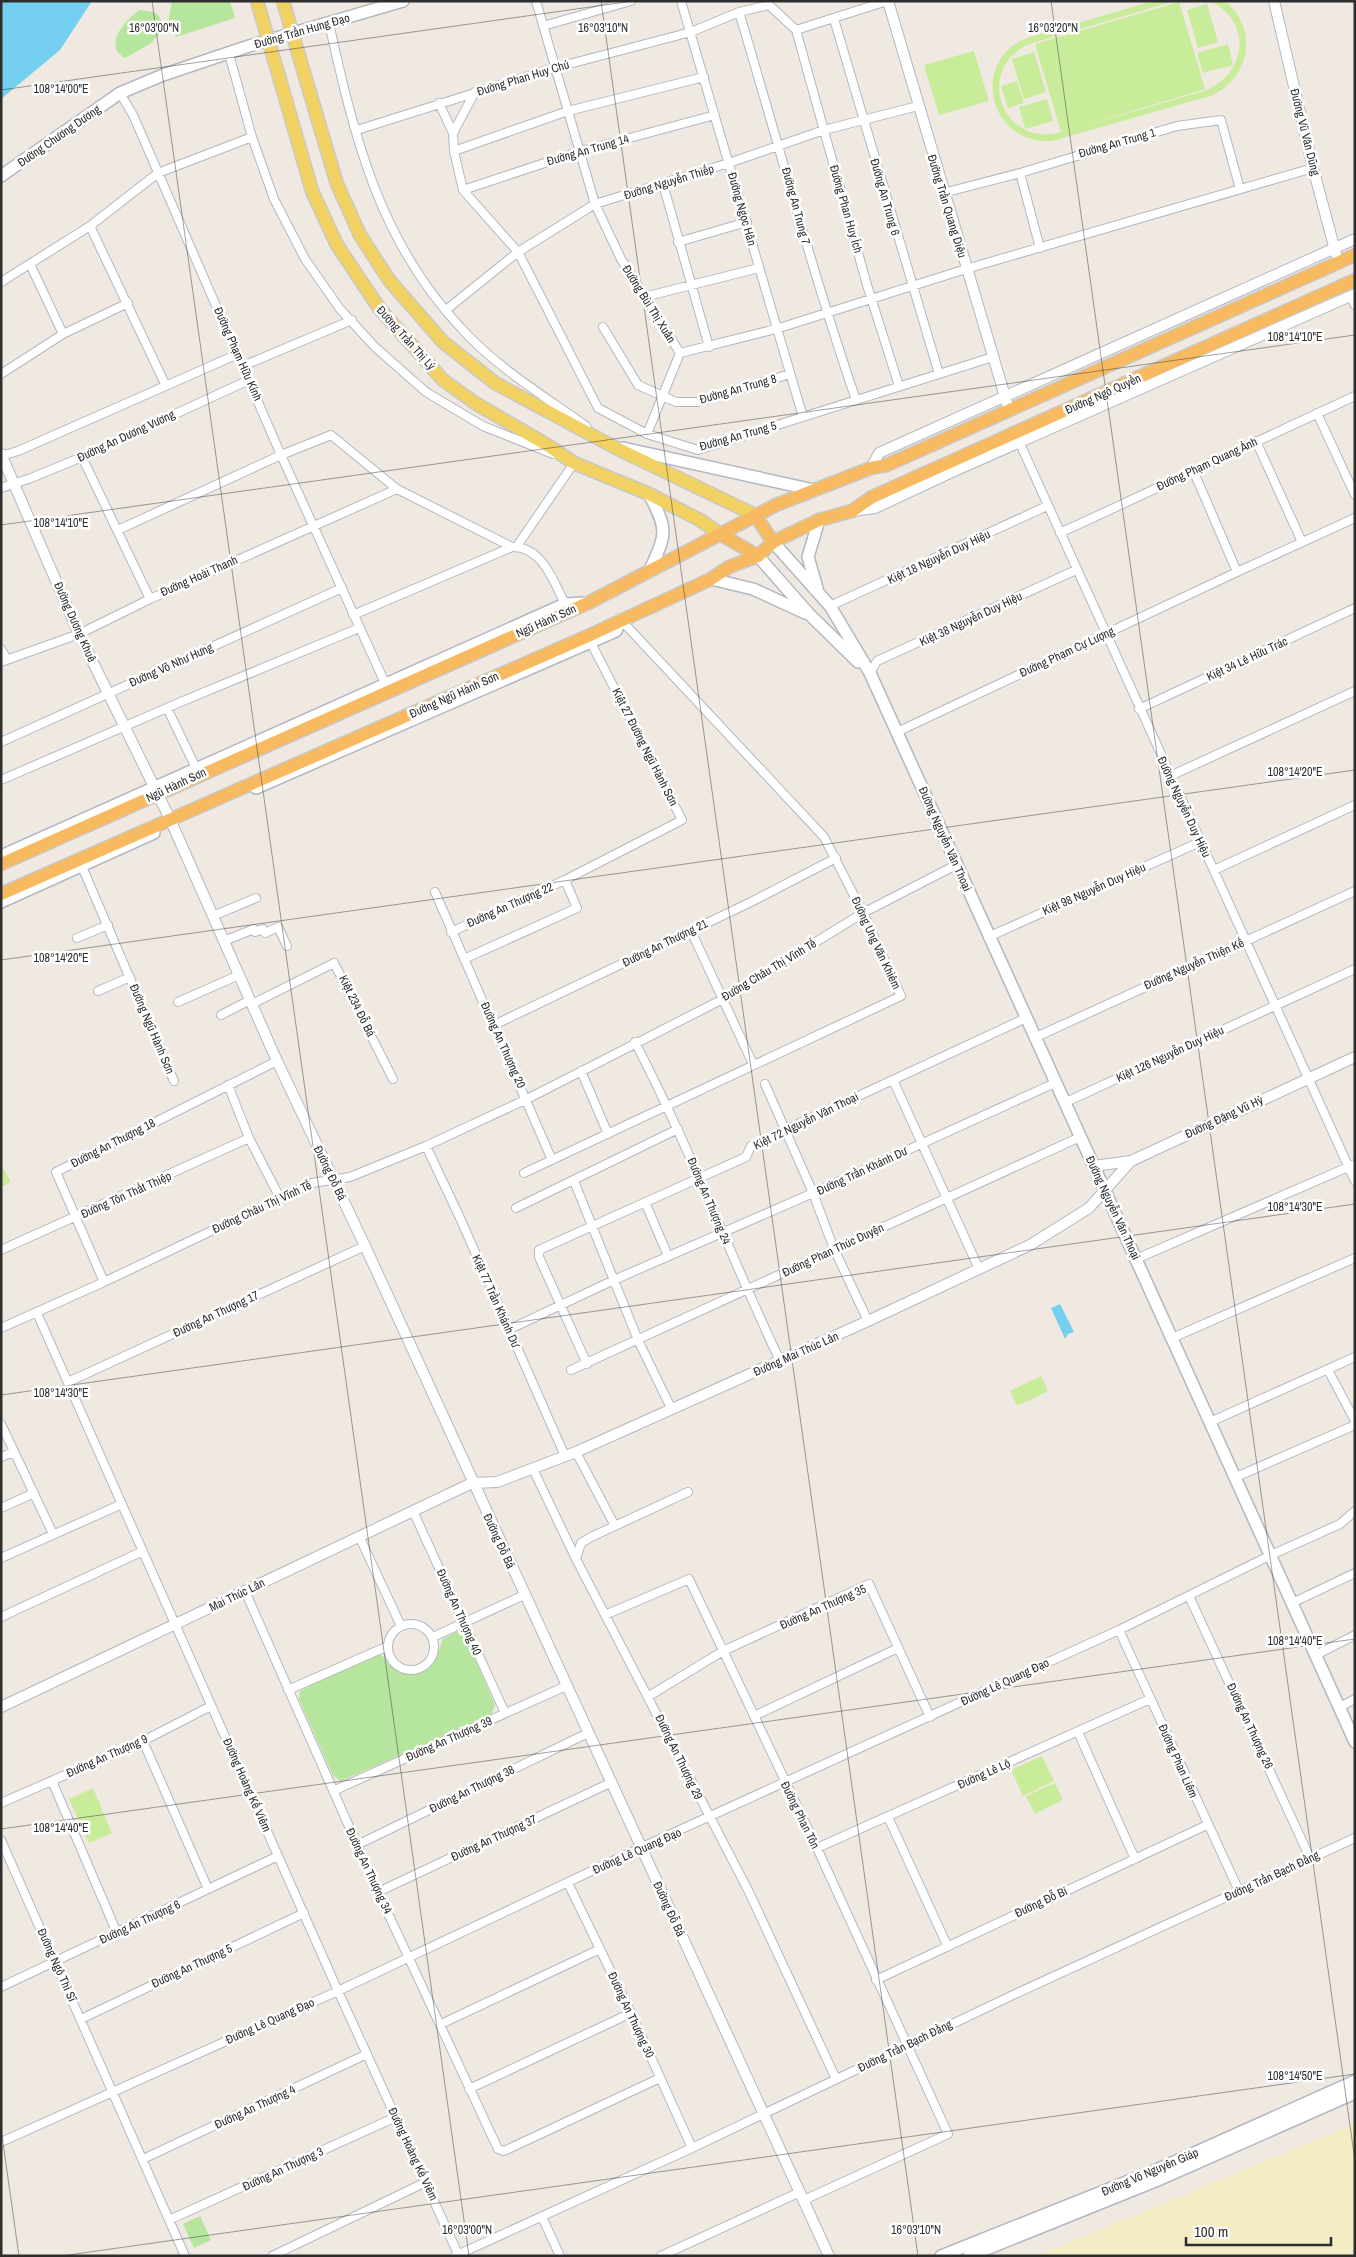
<svg xmlns="http://www.w3.org/2000/svg" width="1356" height="2257" font-family="'Archivo Narrow',sans-serif">
	<rect width="100%" height="100%" fill="#efe9e1"/>
	<path fill="#b6e59e" d="M172,1H230L235,18L176,37L168,23Z
		M139,10C155,11 160,12 164,29L150,44L125,58C102,45 126,20 139,10Z
		M456,1632L464,1633L495,1705L491,1715L341,1781L333,1776L299,1699L300,1691L378,1652C384,1657 388,1664 394,1669C400,1674 406,1674 413,1674C434,1673 437,1655 443,1639Z
		M200,2216L211,2240L194,2248L183,2224Z"/>
	<path fill="#f3ecc5" d="M1355,2124V2252L1347,2256H1036Z"/>
	<path fill="#c9ec9a" d="M1153,1H1175L1029,44C973,70 1003,149 1061,132L1035,44L1179,2L1205,89L1064,132L1207,90C1248,72 1252,19 1209,1C1214,1 1220,0 1224,2C1230,4 1235,11 1238,16C1257,46 1241,84 1210,96L1052,141C987,145 969,57 1030,37Z
		M1207,4L1218,42L1198,48L1187,10Z
		M1228,44L1233,65L1203,73L1197,53Z
		M974,51L989,101L939,115L924,65Z
		M1034,52L1046,92L1024,99L1012,59Z
		M1017,81L1024,103L1008,108L1001,86Z
		M1047,99L1053,121L1025,129L1019,107Z
		M1,1165L11,1182L1,1187Z
		M1041,1376L1048,1391L1017,1406L1010,1391Z
		M1042,1756L1054,1781L1023,1796L1011,1770Z
		M1055,1783L1063,1800L1035,1814L1026,1796Z
		M93,1788L112,1833L89,1843L69,1799Z"/>
	<path fill="#75cff0" d="M1,1H92L60,50L1,99Z
		M1060,1304L1074,1332L1068,1334L1065,1339L1051,1308Z"/>
	<g fill="none" stroke-linecap="round" stroke-linejoin="round">
		<g stroke="#b4b7c1" stroke-width="10">
			<path id="minor" d="M536,1L595,204L621,259L680,353
				M681,1L803,417
				M739,12C778,141 812,272 856,400
				M834,19L939,374
				M329,23C354,136 379,241 461,328C496,367 544,396 586,426
				M543,26L631,1
				M796,30L867,285L899,386
				M229,54L252,137L274,199L305,259L340,309L375,347L426,392L483,426L553,454
				M120,93L133,115L281,455L385,683
				M439,103L453,133L454,151L463,190L518,252L598,408L647,434L698,450L993,357
				M357,130L554,68L691,32L739,12L769,5L796,30L887,1
				M453,133L475,92
				M454,151L568,111L704,77
				M663,184L709,347
				M463,190L581,151L715,115
				M943,193L1020,173
				M90,226L166,386
				M678,242L747,222
				M1040,248L1020,173L1177,126L1221,120L1240,189
				M30,264L63,334
				M1,282L90,226L158,173L252,137
				M1350,296L1355,305
				M644,297L759,268
				M446,310L518,252L595,204L729,163L824,130L918,106
				M603,327L638,385L676,402H697L790,374
				M680,353L776,329L966,269L1313,168
				M243,366L352,320
				M1,374L63,334L128,303
				M1317,413L1355,495
				M647,434L680,353
				M1017,437L1355,1181
				M1256,441L1302,542
				M1,456L18,451L238,354
				M82,457L150,599
				M1193,470L1237,572
				M1,488L31,478L82,457L249,380
				M118,530L281,455L331,435L397,489L512,547C542,546 554,582 565,604
				M1060,533L1355,396
				M517,546L574,463L571,462
				M830,606L1047,506
				M353,615L512,547
				M1,649L7,659
				M1,662L79,634L150,599L397,489
				M870,673L877,661L1076,570
				M167,708L196,768
				M1139,709L1355,608
				M897,732L1237,572L1355,518
				M1,742L342,588
				M1170,776L1355,691
				M1,780L183,701L359,628
				M80,862L174,1081
				M1214,870L1355,805
				M435,892L552,1160
				M213,916L256,898
				M691,931L753,1064
				M451,932L565,880L682,820L589,639
				M988,937L1200,842
				M77,938L108,925
				M224,941L254,929L255,932L263,929L265,933L278,927L287,946
				M464,959L577,908L565,880
				M98,991L130,977
				M178,1002L239,975
				M252,1004L334,963L393,1079
				M221,1015L250,1000
				M494,1025L751,902L836,858
				M1034,1038L1355,891
				M635,1042C689,1146 730,1255 780,1361
				M581,1071L608,1134
				M893,1080L979,1269
				M765,1084L813,1193L834,1249L868,1321
				M228,1085L249,1138L280,1198
				M1064,1103L1355,969
				M426,1146L460,1218L565,1456
				M524,1173L901,996L863,913L824,837L621,620
				M574,1181L638,1340L671,1408
				M645,1202L668,1256
				M516,1208L678,1129
				M1,1250L249,1138
				M1136,1259L1355,1164
				M104,1282L56,1172L277,1061
				M37,1313L338,1991L459,2256
				M1,1328L104,1282L312,1183L350,1177L426,1146L527,1099L723,999L863,913L956,865
				M508,1330L614,1280L813,1193L1055,1083
				M1172,1338L1355,1258
				M587,1364L539,1257V1250L746,1157L751,1146L1026,1018
				M571,1370L1080,1137
				M1328,1370L1355,1421
				M68,1382L365,1246
				M1210,1422L1355,1357
				M1,1424L53,1534
				M576,1452L615,1526
				M1,1457L14,1452
				M533,1469L576,1559
				M1236,1477L1355,1425
				M688,1492L591,1537L581,1543L576,1559L749,1892L836,2079
				M1,1508L34,1493
				M413,1511L505,1713
				M359,1536L401,1626
				M1,1558L122,1504
				M245,1591L378,1892L498,2149L504,2151L660,2078
				M1189,1596L1310,1858
				M1292,1603L1355,1573
				M605,1615L689,1579L817,1848L948,2134L804,2200
				M1,1617L143,1551
				M388 1647a23 23 0 1 1 46 0a23 23 0 1 1-46 0Z
				M1119,1630L1239,1891
				M433,1637L524,1595
				M1316,1655L1355,1635
				M288,1690L388,1646
				M649,1696L723,1651L869,1584L930,1717
				M1340,1707L1355,1699
				M754,1716L898,1648
				M1078,1732L1135,1859
				M143,1741L208,1889
				M52,1781L117,1933
				M333,1791L566,1686
				M1,1803L143,1741L211,1706
				M888,1817L947,1945
				M1,1840L185,2256
				M357,1845L588,1733
				M817,1848L1150,1699
				M568,1883L631,2013L692,2148
				M378,1892L610,1783
				M876,1980L1207,1825
				M1,1987L278,1856
				M81,2019L304,1913
				M441,2024L600,1949
				M469,2089L631,2013
				M1,2142L338,1991L640,1848L1119,1630L1271,1555L1340,1524L1355,1511
				M143,2159L367,2054
				M542,2217L560,2256
				M169,2220L396,2117
				M272,2256L426,2182
				M455,2256L692,2148L1013,1995L1355,1838
				M661,2256L800,2192"/>
		</g>
		<g stroke="#b4b7c1" stroke-width="12">
			<path id="tertiary" d="M888,1L1009,410
				M1274,1L1313,168L1336,254
				M1,454L79,634L170,819L277,1061L365,1246L829,2256
				M871,468L879,453L1355,239
				M853,511L875,508L952,472L1355,294
				M1094,1166L1131,1161
				M1,1707L472,1483L497,1482L576,1452L868,1321L1030,1245L1089,1208L1131,1161L1355,1057"/>
		</g>
		<g stroke="#b4b7c1" stroke-width="14">
			<path id="secondary" d="M1,176L120,93L163,75L249,46L403,1
				M623,448L814,490
				M649,494C669,532 666,534 649,572
				M773,542L830,606L870,673L1355,1742
				M758,556L809,614L858,662
				M711,579L753,589L805,613
				M817,588L808,557L819,520
				M256,788L616,631L621,620
				M1,856L565,604L584,603
				M1,902L154,833
				M941,2256L1154,2171L1355,2081
				M969,2256L1158,2180L1355,2093"/>
		</g>
		<g stroke="#c9c9c9" stroke-width="15">
			<path id="primary" d="M304,73L337,184L360,235L389,280L443,342L495,383L614,447L755,515
				M280,80L312,191L337,245L379,308L443,380L475,403L549,446L574,463L649,494L700,520L720,534"/>
		</g>
		<g stroke="#c9c9c9" stroke-width="15">
			<path id="trunk" d="M755,515L773,542
				M720,534L758,556
				M1,864L588,603L776,505L871,468L887,465L1355,255
				M1,894L588,636L711,579L729,567L758,556L773,542L819,520L852,511L872,497L1355,280"/>
		</g>
		<use href="#minor" stroke="#fff" stroke-width="8"/>
		<use href="#tertiary" stroke="#fff" stroke-width="10"/>
		<use href="#secondary" stroke="#fff" stroke-width="11"/>
		<use href="#primary" stroke="#f2d163" stroke-width="12"/>
		<use href="#trunk" stroke="#f8ba60" stroke-width="12"/>
		<g stroke="#c9c9c9" stroke-width="15" stroke-linecap="butt">
			<path id="primary-bridge" d="M257,1L280,80
				M283,1L304,73"/>
		</g>
		<use href="#primary-bridge" stroke="#f2d163" stroke-width="12"/>
	</g>
	<path fill="none" stroke="#2e2e2e" stroke-width="1" stroke-opacity="0.45" d="M152,1L469,2256M601,1L918,2256M1051,1L1355,2161M1,90L633,1M1,525L1355,335M1,960L1355,770M1,1395L1355,1204M1,1829L1355,1639M1,2129L19,2256M61,2256L1355,2074"/>
	<g text-anchor="middle" dominant-baseline="central" stroke-width="5" stroke-linejoin="round" paint-order="stroke">
		<g font-size="12" fill="#2e2e2e" stroke="#fff">
			<text transform="translate(302 31) rotate(-16)">Đường Trần Hưng Đạo</text>
			<text transform="translate(523 78) rotate(-17)">Đường Phan Huy Chú</text>
			<text transform="translate(1305 132) rotate(76)">Đường Vũ Văn Dũng</text>
			<text transform="translate(59 136) rotate(-35)">Đường Chương Dương</text>
			<text transform="translate(1117 143) rotate(-16)">Đường An Trung 1</text>
			<text transform="translate(588 150) rotate(-16)">Đường An Trung 14</text>
			<text transform="translate(669 182) rotate(-17)">Đường Nguyễn Thiếp</text>
			<text transform="translate(885 197) rotate(74)">Đường An Trung 6</text>
			<text transform="translate(796 206) rotate(75)">Đường An Trung 7</text>
			<text transform="translate(947 206) rotate(73)">Đường Trần Quang Diệu</text>
			<text transform="translate(742 209) rotate(74)">Đường Ngọc Hân</text>
			<text transform="translate(846 209) rotate(74)">Đường Phan Huy Ích</text>
			<text transform="translate(649 304) rotate(58)">Đường Bùi Thị Xuân</text>
			<text transform="translate(406 338) rotate(48)">Đường Trần Thị Lý</text>
			<text transform="translate(238 354) rotate(66)">Đường Phạm Hữu Kính</text>
			<text transform="translate(738 389) rotate(-16)">Đường An Trung 8</text>
			<text transform="translate(1103 394) rotate(-24)">Đường Ngô Quyền</text>
			<text transform="translate(126 436) rotate(-25)">Đường An Dương Vương</text>
			<text transform="translate(738 436) rotate(-16)">Đường An Trung 5</text>
			<text transform="translate(1207 464) rotate(-25)">Đường Phạm Quang Ảnh</text>
			<text transform="translate(939 557) rotate(-25)">Kiệt 18 Nguyễn Duy Hiệu</text>
			<text transform="translate(199 576) rotate(-24)">Đường Hoài Thanh</text>
			<text transform="translate(971 619) rotate(-25)">Kiệt 38 Nguyễn Duy Hiệu</text>
			<text transform="translate(546 621) rotate(-24)">Ngũ Hành Sơn</text>
			<text transform="translate(75 622) rotate(66)">Đường Dương Khuê</text>
			<text transform="translate(1067 652) rotate(-25)">Đường Phạm Cự Lượng</text>
			<text transform="translate(1247 659) rotate(-25)">Kiệt 34 Lê Hữu Trác</text>
			<text transform="translate(171 665) rotate(-24)">Đường Võ Như Hưng</text>
			<text transform="translate(454 695) rotate(-24)">Đường Ngũ Hành Sơn</text>
			<text transform="translate(645 747) rotate(63)">Kiệt 27 Đường Ngũ Hành Sơn</text>
			<text transform="translate(176 785) rotate(-25)">Ngũ Hành Sơn</text>
			<text transform="translate(1184 807) rotate(65)">Đường Nguyễn Duy Hiệu</text>
			<text transform="translate(945 839) rotate(66)">Đường Nguyễn Văn Thoại</text>
			<text transform="translate(1094 889) rotate(-24)">Kiệt 98 Nguyễn Duy Hiệu</text>
			<text transform="translate(510 905) rotate(-24)">Đường An Thượng 22</text>
			<text transform="translate(665 943) rotate(-26)">Đường An Thượng 21</text>
			<text transform="translate(876 943) rotate(65)">Đường Ung Văn Khiêm</text>
			<text transform="translate(1194 964) rotate(-24)">Đường Nguyễn Thiện Kế</text>
			<text transform="translate(769 970) rotate(-31)">Đường Châu Thị Vĩnh Tế</text>
			<text transform="translate(357 1006) rotate(64)">Kiệt 234 Đỗ Bá</text>
			<text transform="translate(152 1029) rotate(67)">Đường Ngũ Hành Sơn</text>
			<text transform="translate(503 1045) rotate(66)">Đường An Thượng 20</text>
			<text transform="translate(1170 1054) rotate(-25)">Kiệt 126 Nguyễn Duy Hiệu</text>
			<text transform="translate(1224 1117) rotate(-25)">Đường Đặng Vũ Hỷ</text>
			<text transform="translate(806 1121) rotate(-26)">Kiệt 72 Nguyễn Văn Thoại</text>
			<text transform="translate(113 1143) rotate(-27)">Đường An Thượng 18</text>
			<text transform="translate(862 1171) rotate(-25)">Đường Trần Khánh Dư</text>
			<text transform="translate(330 1173) rotate(64)">Đường Đỗ Bá</text>
			<text transform="translate(126 1195) rotate(-24)">Đường Tôn Thất Thiệp</text>
			<text transform="translate(709 1201) rotate(67)">Đường An Thượng 24</text>
			<text transform="translate(262 1207) rotate(-25)">Đường Châu Thị Vĩnh Tế</text>
			<text transform="translate(1113 1208) rotate(65)">Đường Nguyễn Văn Thoại</text>
			<text transform="translate(833 1250) rotate(-25)">Đường Phan Thúc Duyện</text>
			<text transform="translate(496 1301) rotate(66)">Kiệt 77 Trần Khánh Dư</text>
			<text transform="translate(216 1314) rotate(-25)">Đường An Thượng 17</text>
			<text transform="translate(796 1354) rotate(-24)">Đường Mai Thúc Lân</text>
			<text transform="translate(499 1541) rotate(65)">Đường Đỗ Bá</text>
			<text transform="translate(237 1595) rotate(-26)">Mai Thúc Lân</text>
			<text transform="translate(823 1607) rotate(-24)">Đường An Thượng 35</text>
			<text transform="translate(459 1612) rotate(66)">Đường An Thượng 40</text>
			<text transform="translate(1005 1682) rotate(-25)">Đường Lê Quang Đạo</text>
			<text transform="translate(1250 1726) rotate(65)">Đường An Thượng 26</text>
			<text transform="translate(449 1739) rotate(-24)">Đường An Thượng 39</text>
			<text transform="translate(107 1756) rotate(-24)">Đường An Thượng 9</text>
			<text transform="translate(679 1757) rotate(64)">Đường An Thượng 29</text>
			<text transform="translate(1178 1761) rotate(66)">Đường Phan Liêm</text>
			<text transform="translate(984 1774) rotate(-24)">Đường Lê Lộ</text>
			<text transform="translate(247 1785) rotate(66)">Đường Hoàng Kế Viêm</text>
			<text transform="translate(472 1789) rotate(-26)">Đường An Thượng 38</text>
			<text transform="translate(800 1815) rotate(64)">Đường Phan Tôn</text>
			<text transform="translate(494 1838) rotate(-25)">Đường An Thượng 37</text>
			<text transform="translate(637 1851) rotate(-24)">Đường Lê Quang Đạo</text>
			<text transform="translate(369 1871) rotate(65)">Đường An Thượng 34</text>
			<text transform="translate(1272 1876) rotate(-25)">Đường Trần Bạch Đằng</text>
			<text transform="translate(1041 1902) rotate(-25)">Đường Đỗ Bí</text>
			<text transform="translate(669 1909) rotate(65)">Đường Đỗ Bá</text>
			<text transform="translate(140 1922) rotate(-25)">Đường An Thượng 6</text>
			<text transform="translate(57 1965) rotate(66)">Đường Ngô Thì Sĩ</text>
			<text transform="translate(192 1966) rotate(-25)">Đường An Thượng 5</text>
			<text transform="translate(631 2015) rotate(65)">Đường An Thượng 30</text>
			<text transform="translate(270 2021) rotate(-24)">Đường Lê Quang Đạo</text>
			<text transform="translate(905 2046) rotate(-26)">Đường Trần Bạch Đằng</text>
			<text transform="translate(255 2107) rotate(-25)">Đường An Thượng 4</text>
			<text transform="translate(413 2154) rotate(65)">Đường Hoàng Kế Viêm</text>
			<text transform="translate(283 2169) rotate(-25)">Đường An Thượng 3</text>
			<text transform="translate(1150 2172) rotate(-23)">Đường Võ Nguyên Giáp</text>
		</g>
	</g>
	<g font-size="12" text-anchor="middle" fill="#2e2e2e" stroke="#fff" stroke-width="5" stroke-linejoin="round" paint-order="stroke">
		<text x="154" y="32">16°03'00"N</text>
		<text x="603" y="32">16°03'10"N</text>
		<text x="1053" y="32">16°03'20"N</text>
		<text x="61" y="93">108°14'00"E</text>
		<text x="1295" y="341">108°14'10"E</text>
		<text x="61" y="527">108°14'10"E</text>
		<text x="1295" y="776">108°14'20"E</text>
		<text x="61" y="962">108°14'20"E</text>
		<text x="1295" y="1211">108°14'30"E</text>
		<text x="61" y="1397">108°14'30"E</text>
		<text x="1295" y="1645">108°14'40"E</text>
		<text x="61" y="1832">108°14'40"E</text>
		<text x="1295" y="2080">108°14'50"E</text>
		<text x="467" y="2234">16°03'00"N</text>
		<text x="916" y="2234">16°03'10"N</text>
	</g>
	<rect width="1356" height="2257" fill="none" stroke="#2e2e2e" stroke-width="5"/>
	<path d="M1186 2237v8h145v-8" fill="none" stroke="#2e2e2e" stroke-width="2.5"/>
	<text x="1194" y="2237" font-size="15" fill="#2e2e2e" stroke="#ffffff" stroke-width="4" paint-order="stroke">100 m</text>
</svg>
